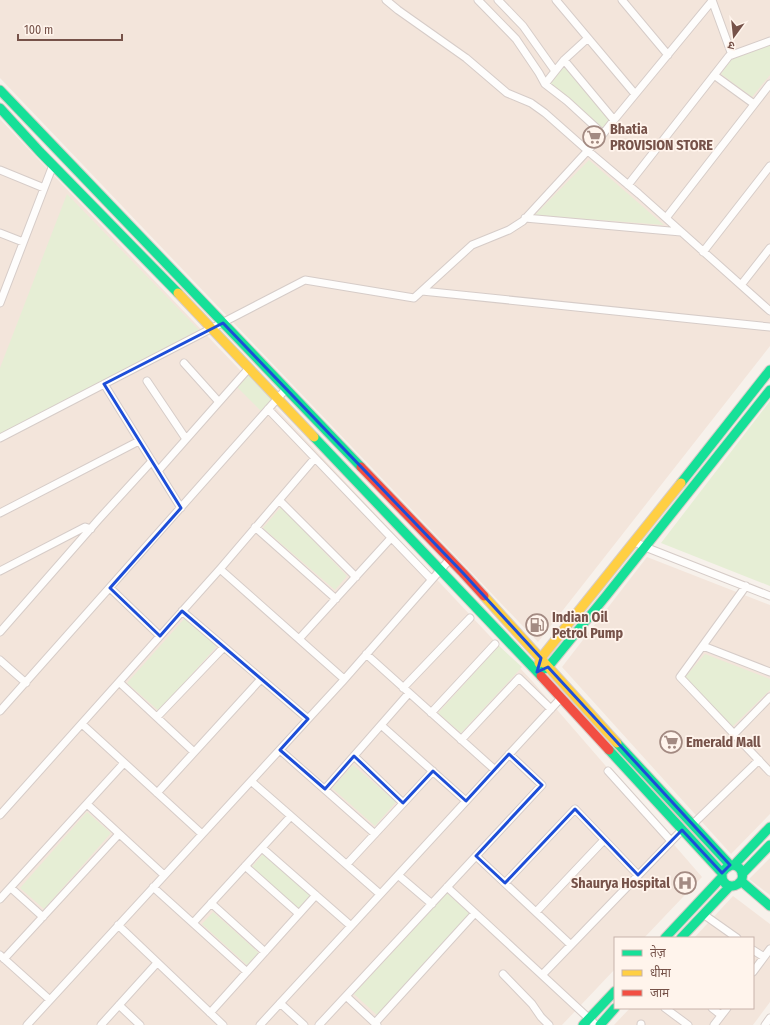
<svg xmlns="http://www.w3.org/2000/svg" width="770" height="1025" font-family="'Fira Sans Condensed','Noto Sans Devanagari',sans-serif">
	<rect width="100%" height="100%" fill="#f7f1eb"/>
	<path fill="#f3e5db" d="M0,0H770V346L538,642L0,78Z
		M0,119L16,136L259,390L533,682L702,877L644,938H615V969L562,1025H0Z
		M647,557L770,605V814L731,854L562,667Z
		M770,858V895L749,879Z
		M733,896L770,924V1002L753,1025H614L630,1008H753V938H694Z"/>
	<path fill="#e6eed5" d="M770,45V75L752,97L721,74L731,59Z
		M564,60L614,120L602,130L546,82Z
		M589,160L664,225L535,215Z
		M67,194L199,330L0,434V368Z
		M249,371L276,399L263,413L236,386Z
		M770,401V586L661,543Z
		M281,507L347,576L335,590L263,528Z
		M185,618L217,646L159,711L127,683Z
		M499,646L522,667L461,733L438,713Z
		M705,654L770,679V690L732,727L685,677Z
		M353,765L396,802L375,826L332,788Z
		M87,812L111,833L44,909L20,888Z
		M263,854L311,896L299,910L251,868Z
		M447,893L470,914L377,1015L354,994Z
		M213,912L259,953L247,965L202,924Z"/>
	<g fill="none" stroke-linecap="round" stroke-linejoin="round">
		<g stroke="#d6ccc8" stroke-width="9">
			<path id="street" d="M386,0L398,10L466,58L507,93L531,103L545,113L588,151L639,194L770,311
				M478,0L516,39L539,73L545,84L567,101L603,134
				M498,0L523,26L555,71
				M556,0L635,94
				M622,0L668,55
				M712,0L732,55
				M588,38L564,60L614,120
				M714,75L754,104
				M545,84L564,60
				M0,170L44,188
				M628,185L729,56L770,41
				M525,218L681,232
				M666,218L770,84
				M0,233L23,242
				M703,252L770,166
				M741,285L770,248
				M422,291L770,327
				M0,303L53,165
				M184,363L219,402
				M147,381L186,439
				M104,384L181,508
				M268,409L431,579
				M0,438L305,280L414,298L472,245L509,230L523,221L603,134L614,120L712,1
				M158,471L249,368
				M279,500L356,577
				M0,513L139,441
				M255,527L336,599
				M635,542L645,547L770,596
				M220,569L344,679
				M0,571L85,527L91,529
				M746,586L680,677L770,772
				M110,588L160,636
				M182,611L308,719
				M0,632L99,519L152,461
				M299,639L391,538
				M703,646L770,672
				M366,654L495,770
				M0,660L26,683
				M119,682L194,752
				M403,688L470,618
				M0,711L286,389
				M431,713L495,644
				M157,717L224,647
				M82,724L202,834
				M381,725L466,801
				M734,734L770,697
				M461,740L519,678L551,709
				M280,750L375,834
				M354,756L403,803
				M608,771L671,841
				M251,781L380,894
				M325,789L409,693
				M157,793L261,679
				M87,804L164,875
				M0,815L220,569L315,458
				M693,824L759,760
				M262,848L351,926
				M476,856L571,945
				M347,864L433,771
				M245,866L299,914
				M398,875L432,904
				M505,883L575,809L638,875
				M153,887L247,972
				M447,887L596,1025
				M11,888L43,917
				M0,899L124,763
				M211,903L265,952
				M536,912L604,840
				M703,914L737,938
				M193,923L291,816
				M118,925L223,1025
				M753,950L764,957
				M0,955L50,1000
				M4,959L119,834
				M753,972L770,949
				M503,974L532,1004L541,1017L549,1025
				M542,975L682,830
				M346,996L377,1025
				M280,1003L304,1025
				M119,1005L140,1025
				M665,1008L688,1025
				M712,1008L721,1015
				M210,1013L316,895
				M375,1023L475,913
				M641,1024V1025
				M27,1025L342,682L450,559
				M101,1025L157,963
				M260,1025L561,698
				M319,1025L542,785L509,754
				M714,1025L727,1008
				M765,1025L770,1018"/>
		</g>
		<g stroke="#d7ccc7" stroke-width="11">
			<path id="fast" d="M0,90L361,467
				M0,108L40,152L178,293
				M314,437L541,676
				M681,483L770,370
				M544,669L548,667L606,596L770,390
				M617,743L730,865
				M609,750L722,873C722,876 722,880 724,882C728,888 737,887 741,881C747,871 733,856 722,873
				M734,865L770,827
				M742,874L770,845
				M741,881L770,906
				M665,938L722,877
				M681,938L730,886
				M583,1025L615,991
				M600,1025L615,1008"/>
		</g>
		<g stroke="#d7ccc7" stroke-width="11">
			<path id="slow" d="M178,293L314,437
				M484,596L617,743
				M539,663L541,658L681,483"/>
		</g>
		<g stroke="#d7ccc7" stroke-width="11">
			<path id="jam" d="M361,467L463,573L484,596
				M541,676L609,750"/>
		</g>
		<use href="#street" stroke="#fefdfc" stroke-width="7"/>
		<use href="#fast" stroke="#16e098" stroke-width="9"/>
		<use href="#slow" stroke="#ffcf43" stroke-width="9"/>
		<use href="#jam" stroke="#f24e42" stroke-width="9"/>
	</g>
	<path fill="none" stroke="#1d4ed8" stroke-width="3" stroke-linejoin="round" d="M223,323L463,573L541,658L537,672L548,667L730,865L722,873L682,830L638,875L575,809L505,883L476,856L542,785L509,754L466,801L433,771L403,803L354,756L325,789L280,750L308,719L182,611L160,636L110,588L181,508L104,384Z"/>
	<defs>
		<g id="supermarket-ring" transform="scale(1.15)"><circle r="9.5" fill="#fff4ec" stroke="#a38a82" stroke-width="1.5"/><path d="M-6-5.5h2.5l.6 2H6L4.5 2H-2.5L-4.4-4H-6ZM-1.5 3.2a1.3 1.3 0 1 0 .1 0ZM3 3.2a1.3 1.3 0 1 0 .1 0Z" fill="#a38a82"/></g>
		<g id="fuel-ring" transform="scale(1.15)"><circle r="9.5" fill="#fff4ec" stroke="#a38a82" stroke-width="1.5"/><path d="M-5.5-6h7V0h2V4h1.3V-2.5L3-4.5l.8-.8L6-3V5H2.5V1h-1V6h-7ZM-4.2-4.7v3.2H.2V-4.7Z" fill="#a38a82"/></g>
		<g id="hospital-ring" transform="scale(1.15)"><circle r="9.5" fill="#fff4ec" stroke="#a38a82" stroke-width="1.5"/><path d="M-5-5h3v3.5h4V-5h3V5h-3V1.5h-4V5h-3Z" fill="#a38a82"/></g>
	</defs>
	<g fill-rule="evenodd">
		<use href="#supermarket-ring" x="594" y="137"/>
		<use href="#fuel-ring" x="537" y="625"/>
		<use href="#supermarket-ring" x="671" y="742"/>
		<use href="#hospital-ring" x="685" y="883"/>
	</g>
	<g text-anchor="middle" dominant-baseline="central" stroke-width="3.5" stroke-linejoin="round" paint-order="stroke">
		<g font-size="14" font-weight="bold" fill="#765249" stroke="#fff4ec" text-anchor="start">
			<text x="610" y="129">Bhatia<tspan x="610" dy="16">PROVISION STORE</tspan></text>
			<text x="552" y="617">Indian Oil<tspan x="552" dy="16">Petrol Pump</tspan></text>
			<text x="686" y="742">Emerald Mall</text>
			<text x="670" y="883" text-anchor="end">Shaurya Hospital</text>
		</g>
	</g>
	<rect x="614" y="937" width="140" height="72" fill="#fff4ec" stroke="#c8b3ab"/>
	<rect x="622" y="950" width="20" height="6" fill="#16e098" stroke="#c8b3ab"/>
	<text x="650" y="957" font-size="12" fill="#765249">तेज़</text>
	<rect x="622" y="970" width="20" height="6" fill="#ffcf43" stroke="#c8b3ab"/>
	<text x="650" y="977" font-size="12" fill="#765249">धीमा</text>
	<rect x="622" y="990" width="20" height="6" fill="#f24e42" stroke="#c8b3ab"/>
	<text x="650" y="997" font-size="12" fill="#765249">जाम</text>
	<g transform="translate(734 36) rotate(195)" stroke="#fff4ec" stroke-width="3" paint-order="stroke">
	<path d="M0-3L7 15L0 10L-7 15Z" fill="#765249"/>
	<text y="-6" font-size="11" font-weight="bold" text-anchor="middle" fill="#765249">उ</text>
	</g>
	<path d="M18 34v6h104v-6" fill="none" stroke="#765249" stroke-width="2"/>
	<text x="24" y="34" font-size="12" fill="#765249" stroke="#fff4ec" stroke-width="3" paint-order="stroke">100 m</text>
</svg>
